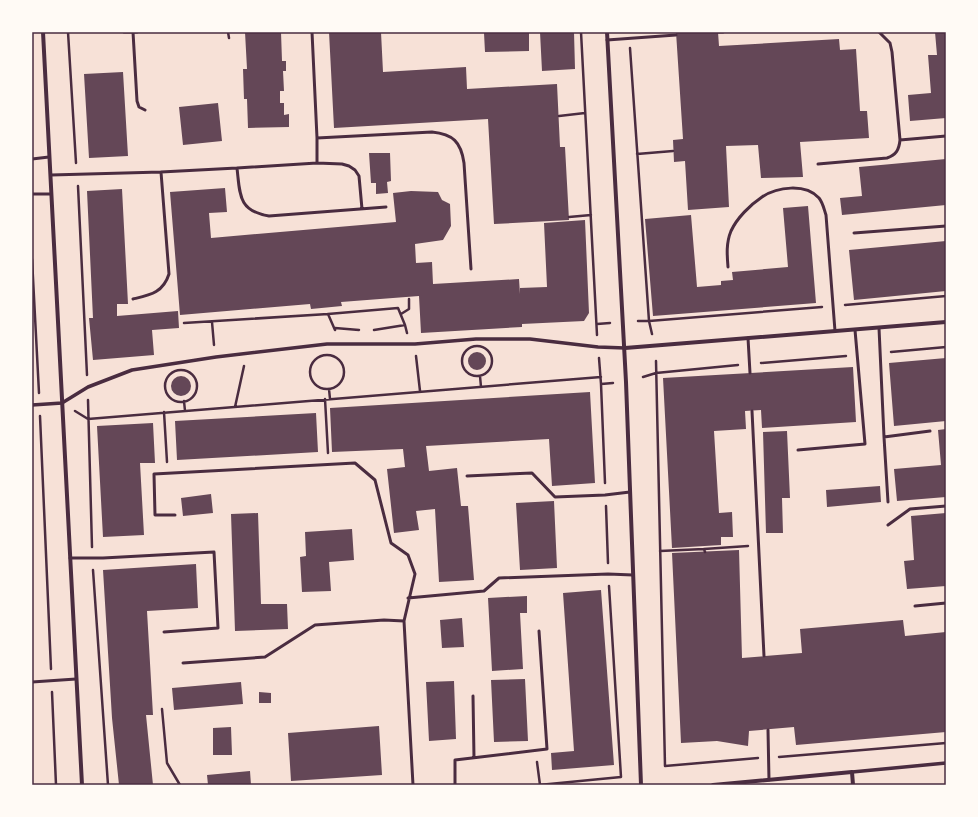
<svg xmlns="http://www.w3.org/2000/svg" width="978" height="817" font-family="'DejaVu Sans',sans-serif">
	<rect width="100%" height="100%" fill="#f7e1d7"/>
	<path fill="#644757" d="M245,32H281L282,61H286V71H283L284,91H280V103H284V115L289,114V127L248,128L247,99H244L243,69H247Z
		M329,32H381L383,72L466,67L467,89L557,84L560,147H565L569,220L494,224L488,119L334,128Z
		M529,32V51L485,52L484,33Z
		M540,32H574L575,69L542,71Z
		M676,32H718L719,46L839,39L840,50L856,49L860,111H867L869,138L800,142L803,177L761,178L758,145L726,146L729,207L688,210L685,161L674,162L673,140L683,139Z
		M935,32H946V118L910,121L908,95L931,93L928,55H937Z
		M123,72L128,156L89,158L84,74Z
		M218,103L222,141L183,145L179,107Z
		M369,153H390L391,181L387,182L388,193L376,194V183H371Z
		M946,159V205L842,215L840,198L862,196L859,167Z
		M225,188L227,212L209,213L211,238L396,222L393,193L411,191L438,192L442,200L450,204L451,226L443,240L415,244L416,263L432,262L433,284L519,279L520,294V288L547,287L544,223L585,220L589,313L584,321L522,324V327L421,333L419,296L341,302L342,306L311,309L310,304L180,315L170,192Z
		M122,189L128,304H117V316L178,311L179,328L152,330L154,355L93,360L89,318H93L87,191Z
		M808,206L816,303L653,316L645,219L691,215L697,287L721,285V281L733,280L732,272L788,267L783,208Z
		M946,241V291L854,300L849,250Z
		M468 361a9 9 0 1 1 18 0a9 9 0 1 1-18 0Z
		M946,358V421L894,426L889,363Z
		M853,367L856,422L762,428L761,410L745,411L746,429L714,431L719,513L732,512L733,537H721V545L672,548L663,378Z
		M171 386a10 10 0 1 1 20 0a10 10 0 1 1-20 0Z
		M590,392L595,483L552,486L549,439L426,446L429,471L457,468L461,506H468L474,580L439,582L435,509L416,511L419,530L394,533L387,469L405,467L403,449L332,452L330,408Z
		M316,413L318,452L177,460L175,421Z
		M153,423L155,463H140L144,535L103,537L97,426Z
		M946,429V497L897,501L894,469L941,465L938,430Z
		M787,431L790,498H782L783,533H766L763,432Z
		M880,486L881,502L827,507L826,490Z
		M211,494L213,513L183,516L181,498Z
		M554,501L557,568L520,570L516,503Z
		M258,513L261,604H287L288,629L235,631L231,514Z
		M946,513V586L907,589L904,561L914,560L911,516Z
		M352,529L354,560L329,562L331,591L302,592L300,557L306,556L305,532Z
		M739,550L742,658L802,653L800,629L903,620L905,636L946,632V732L796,745L794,727L749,731L748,746L717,741L681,743L672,553Z
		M196,564L198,608L147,611L153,715H146L153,785H119L112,718L103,570Z
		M601,590L614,765L552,770L551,753L574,751L563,593Z
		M527,596V613H520L523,669L492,671L488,598Z
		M462,618L464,647L442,648L440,620Z
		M525,679L528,741L494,742L491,680Z
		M454,681L456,739L429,741L426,682Z
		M241,682L243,704L174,710L172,688Z
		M259,692L271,693V703H259Z
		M379,726L382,775L291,781L288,733Z
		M231,727L232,755H213V728Z
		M250,771L251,785H208L207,775Z"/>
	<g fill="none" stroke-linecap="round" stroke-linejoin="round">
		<path stroke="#4a2c40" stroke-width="2.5" d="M68,32L76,163
			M228,32L229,38
			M581,32L597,335
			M630,48L649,321L822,307
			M559,116L585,113
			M637,154L673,151
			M78,186L87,375
			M569,217L591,215
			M32,259L39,393
			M845,305L946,296
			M328,314L335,330
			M401,314L409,309V299
			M638,321H649L652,334
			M212,322L214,345
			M184,323L328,314L398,308L405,325L407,333
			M597,324L610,323
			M335,328L359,330
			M374,330L405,325
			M462 361a15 15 0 1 1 30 0a15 15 0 1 1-30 0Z
			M891,352L946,347
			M310 372a17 17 0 1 1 34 0a17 17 0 1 1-34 0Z
			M416,356L420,391
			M599,358L601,384L605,483
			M656,361L665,766L758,758
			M761,363L846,356
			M165 386a16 16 0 1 1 32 0a16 16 0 1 1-32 0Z
			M480,376L481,387
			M643,377L656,373L738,365
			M601,384L613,383
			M329,389L330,399
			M325,399L328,453
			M88,400L92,547
			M184,401L185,411
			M235,407L244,366
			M75,411L88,419L601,377
			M164,412L167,462
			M40,416L51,669
			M606,506L608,563
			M704,549L748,546
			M660,551L704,549L705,552
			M93,570L108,785
			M52,692L56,785
			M162,709L167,763L180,785
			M779,757L946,743
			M537,762L540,785
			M539,785L621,777L609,586"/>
		<path stroke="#4a2c40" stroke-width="3" d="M124,32H137
			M133,32L137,101L139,107L145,110
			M312,32L317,138L432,132C453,134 461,142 464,163L471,269
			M718,32H723
			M607,40L676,35
			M317,138V163
			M900,140L946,136
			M32,159L49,157
			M818,164L887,158C896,155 899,150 900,140L892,52L890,43L879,32
			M237,168L317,163L342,164L349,166L355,170L359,176L362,209
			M51,175L161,172L237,168C240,194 238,211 269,216L386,207
			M32,194H51
			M854,233L946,226
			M728,267C727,255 726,243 731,231C737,218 750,205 762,197C777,187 805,183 819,198C823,203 824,209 826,215L835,331
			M133,299C150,295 163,293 169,274L161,172
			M879,328L884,437L888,502
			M748,338L750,373
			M752,411L764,656
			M884,437L930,431
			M798,450L865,444L855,330
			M467,476L532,473L555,497L605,495L630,492
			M175,515H155L154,474L355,463L375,480L391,543L408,555L415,574L404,621L413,785
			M888,525L910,509L946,506
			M70,558H103L214,552L218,628L164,632
			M408,598L484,591L499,578L608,574L633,575
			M915,606L946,603
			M183,663L265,657L315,625L384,620L404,621
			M32,682L76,679
			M473,696L474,758
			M768,730L769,780
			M455,785V760L547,749L539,631"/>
		<path stroke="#4a2c40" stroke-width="3.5" d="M32,405L62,403L88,387L132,370L216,357L327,344H415L476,339H530L598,347L625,348
			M852,772L946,763"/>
		<path stroke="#4a2c40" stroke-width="4" d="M43,32L82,785
			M607,32L626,382L641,785
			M625,348L946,322
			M713,785L852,772L853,785"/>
	</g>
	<rect width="978" height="817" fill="none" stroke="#fffaf5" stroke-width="66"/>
	<rect x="33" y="33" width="912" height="751" fill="none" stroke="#4a2c40" stroke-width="1.5"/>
</svg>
